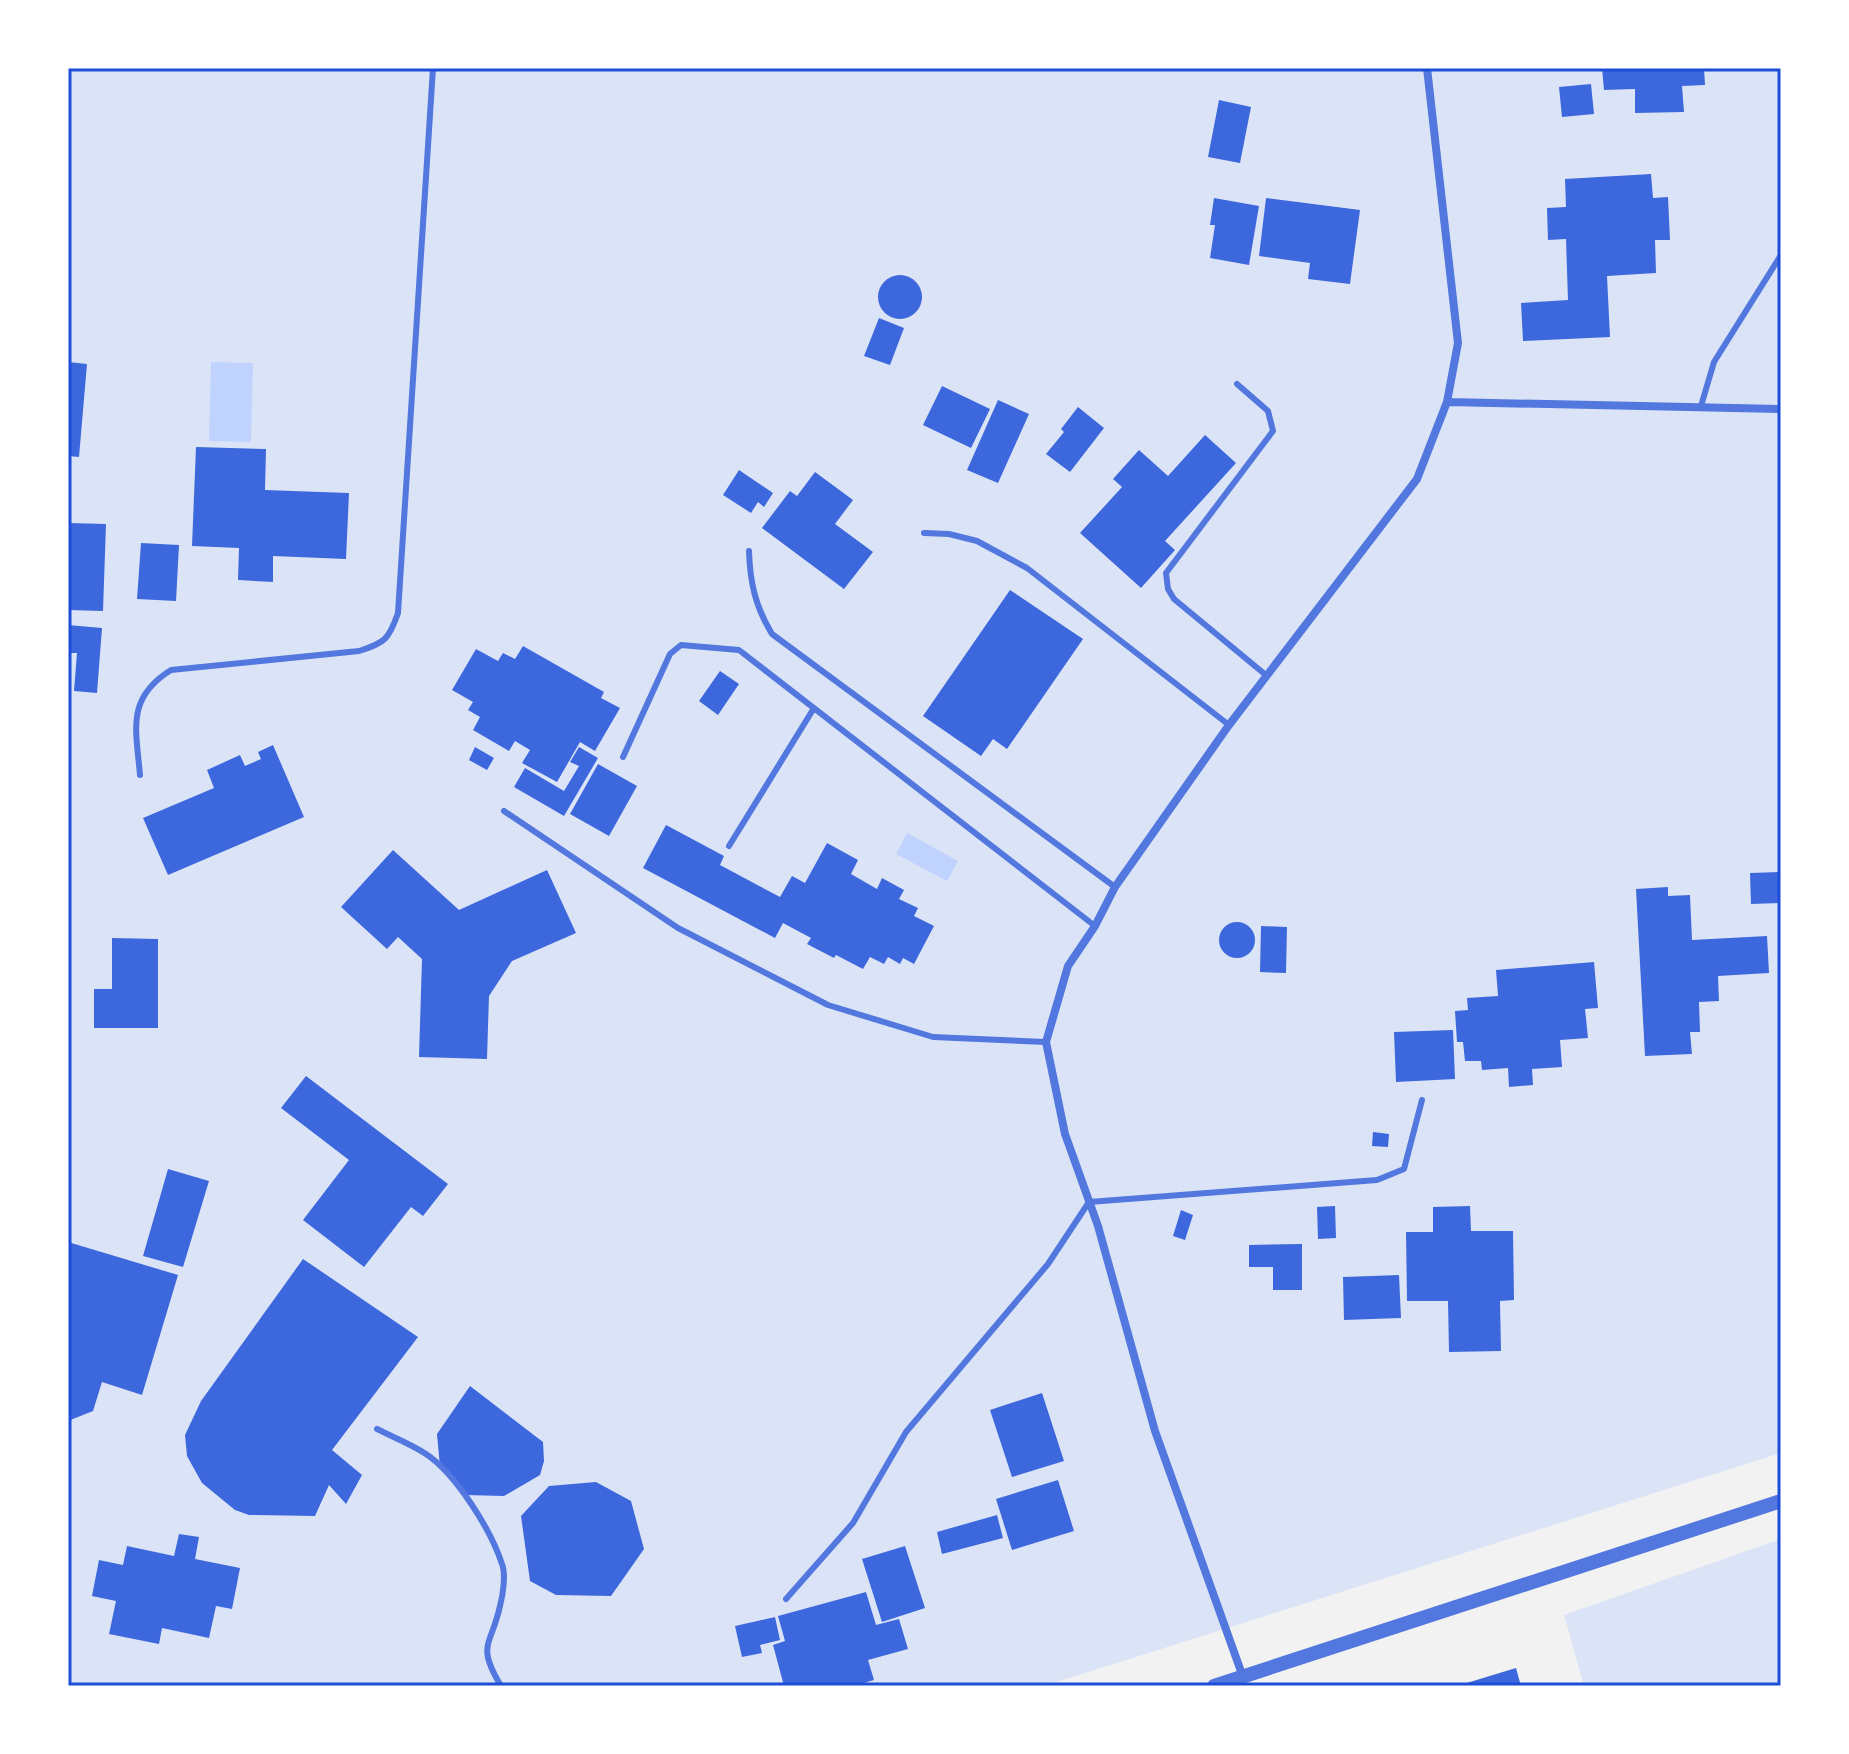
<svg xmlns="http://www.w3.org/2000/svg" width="1849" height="1754" font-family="'IBM Plex Serif',serif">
	<rect width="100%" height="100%" fill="#f2f2f2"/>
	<path fill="#dbe4f7" d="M68,68H1781V1453L1044,1686H68Z
		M1781,1539V1686H1584L1564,1615Z"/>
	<path fill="#bfd3fe" d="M211,362L253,363L251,442L209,441Z
		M907,833L958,861L947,881L896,854Z"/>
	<path fill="#3d67dc" d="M1602,68H1704L1705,85L1682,86L1684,112L1635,113V89L1604,90Z
		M1591,84L1594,114L1562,117L1559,87Z
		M1219,100L1251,107L1240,163L1208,157Z
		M1651,174L1653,198L1668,197L1670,240H1655L1656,273L1607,276L1610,337L1523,341L1521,303L1568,300L1566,239L1548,240L1547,208L1566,207L1565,179Z
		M1214,198L1259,206L1249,265L1210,258L1215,225H1210Z
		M1266,198L1360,210L1350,284L1308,279L1310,263L1259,256Z
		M878 297a22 22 0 1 1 44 0a22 22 0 1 1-44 0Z
		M879,318L904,328L890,365L864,356Z
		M68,362L87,364L79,457L68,456Z
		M942,386L990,409L971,448L923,425Z
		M998,400L1029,414L998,483L967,470Z
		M1078,407L1104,428L1070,472L1046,454L1064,432L1061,429Z
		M1205,435L1236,463L1165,541L1175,550L1141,588L1080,533L1122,487L1113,479L1139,450L1168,476Z
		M196,447L266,449L265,490L349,493L346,559L273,556V582L238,580L239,548L192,546Z
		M739,470L773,493L764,507L758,502L751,513L723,495Z
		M815,472L853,500L835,524L873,552L844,589L762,528L790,491L797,496Z
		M68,523L106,524L103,611L68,610Z
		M141,543L179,545L176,601L137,599Z
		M1010,590L1083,639L1007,749L993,739L981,756L923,716Z
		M68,625L102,628L97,693L74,691L77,653H68Z
		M523,646L604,692L601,698L620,708L595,751L580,742L557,782L522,763L530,750L515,741L509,751L473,730L480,717L468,710L473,702L452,690L476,649L498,661L503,653L515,659Z
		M720,671L739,684L718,715L699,701Z
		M273,745L304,817L168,875L143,818L214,788L207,770L240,755L245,766L261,759L258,752Z
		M475,747L494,758L487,770L469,760Z
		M579,747L598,758L564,816L514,787L525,768L564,791L579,766L570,762Z
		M598,764L637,786L609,836L570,814Z
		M666,825L724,856L720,865L780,897L792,876L805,883L827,843L858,860L851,874L877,889L882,878L904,890L899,899L918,908L914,916L934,926L914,964L903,958L900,964L888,957L884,964L870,957L863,969L836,955L834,958L807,944L811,938L783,923L775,938L643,868Z
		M393,850L459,910L547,870L576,933L512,961L489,996L487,1059L419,1057L422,959L398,937L387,949L341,907Z
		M1781,872V903L1751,904L1750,873Z
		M1668,887V896L1690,895L1692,940L1767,936L1769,973L1718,976L1719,1001L1699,1002L1700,1032H1690L1692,1054L1645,1056L1636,889Z
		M1219 940a18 18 0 1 1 36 0a18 18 0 1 1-36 0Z
		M1261,926L1287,927L1286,973L1260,972Z
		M112,938L158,939V1028H94V989H112Z
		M1594,962L1598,1008L1585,1009L1588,1038L1560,1040L1562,1067L1532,1069L1533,1085L1509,1087L1508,1068L1482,1070L1481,1061H1465L1463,1042H1457L1455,1011L1468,1010L1467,998L1498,996L1496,970Z
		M1453,1030L1455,1079L1396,1082L1394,1032Z
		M306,1076L448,1184L423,1216L411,1207L364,1267L303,1220L349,1160L281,1108Z
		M1373,1132L1389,1134L1388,1147L1372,1146Z
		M168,1169L209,1181L183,1267L143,1256Z
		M1335,1206L1336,1238L1318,1239L1317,1207Z
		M1470,1206L1471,1231H1513L1514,1300L1500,1301L1501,1351L1449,1352L1448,1301H1407L1406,1232H1433V1207Z
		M1181,1210L1193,1215L1185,1240L1173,1236Z
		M68,1242L178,1275L142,1395L102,1382L93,1411L68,1421Z
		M1302,1244V1290H1273V1267H1249V1245Z
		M303,1259L418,1337L332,1450L362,1475L346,1504L329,1485L315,1516L249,1515L235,1510L202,1483L187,1456L185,1435L201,1401Z
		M1399,1275L1401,1318L1344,1320L1343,1277Z
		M470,1386L543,1442L544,1461L540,1475L504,1496L466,1495L440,1467L437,1434Z
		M1042,1393L1064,1461L1012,1477L990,1410Z
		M1058,1480L1074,1531L1012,1550L996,1499Z
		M596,1482L631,1501L644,1549L611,1596L556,1595L530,1581L521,1516L549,1486Z
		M997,1515L1003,1538L942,1554L937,1532Z
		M179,1534L199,1537L195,1559L240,1568L232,1609L216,1606L209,1638L162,1628L159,1644L109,1634L116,1601L92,1596L99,1560L123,1565L127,1546L174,1556Z
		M905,1546L925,1608L882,1622L862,1559Z
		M866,1592L876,1625L899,1619L908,1649L868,1660L874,1680L854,1686H784L773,1645L785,1641L778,1616Z
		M775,1617L780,1640L760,1645L762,1653L742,1657L735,1626Z
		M1516,1668L1521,1686H1461L1460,1685Z"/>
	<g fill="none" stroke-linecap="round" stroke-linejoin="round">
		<path stroke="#5277de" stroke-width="6" d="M1237,384L1268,411L1273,431L1166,573L1168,589L1174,599L1267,676
			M1701,406L1714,362L1781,255
			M924,533L949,534L977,541L1027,568L1229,725
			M749,551C750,582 755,606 772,634L1115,887
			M623,757L670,654L681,645L739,650L1095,926
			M140,775C136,729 126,698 171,670L359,651C385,643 389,639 398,613L433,68
			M504,811L678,928L828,1005L933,1037L1046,1042
			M729,846L814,708
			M377,1429C393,1437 411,1444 426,1454C456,1474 491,1530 502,1564C506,1574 503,1595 500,1606C491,1647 476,1644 501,1686
			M786,1599L853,1523L906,1432L1048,1264L1089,1202L1377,1180L1404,1169L1422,1100"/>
		<path stroke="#5277de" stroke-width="8" d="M1447,402L1781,409
			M1243,1677L1155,1431L1098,1226L1065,1134L1046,1042L1068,966L1095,926L1115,887L1229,725L1417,479L1447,402L1458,343L1427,68"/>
		<path stroke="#5277de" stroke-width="14" d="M1214,1686L1781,1501"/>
	</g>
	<rect width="1849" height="1754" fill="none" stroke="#ffffff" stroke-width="140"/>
	<rect x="70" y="70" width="1709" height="1614" fill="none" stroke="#1d4ed8" stroke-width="3"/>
</svg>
